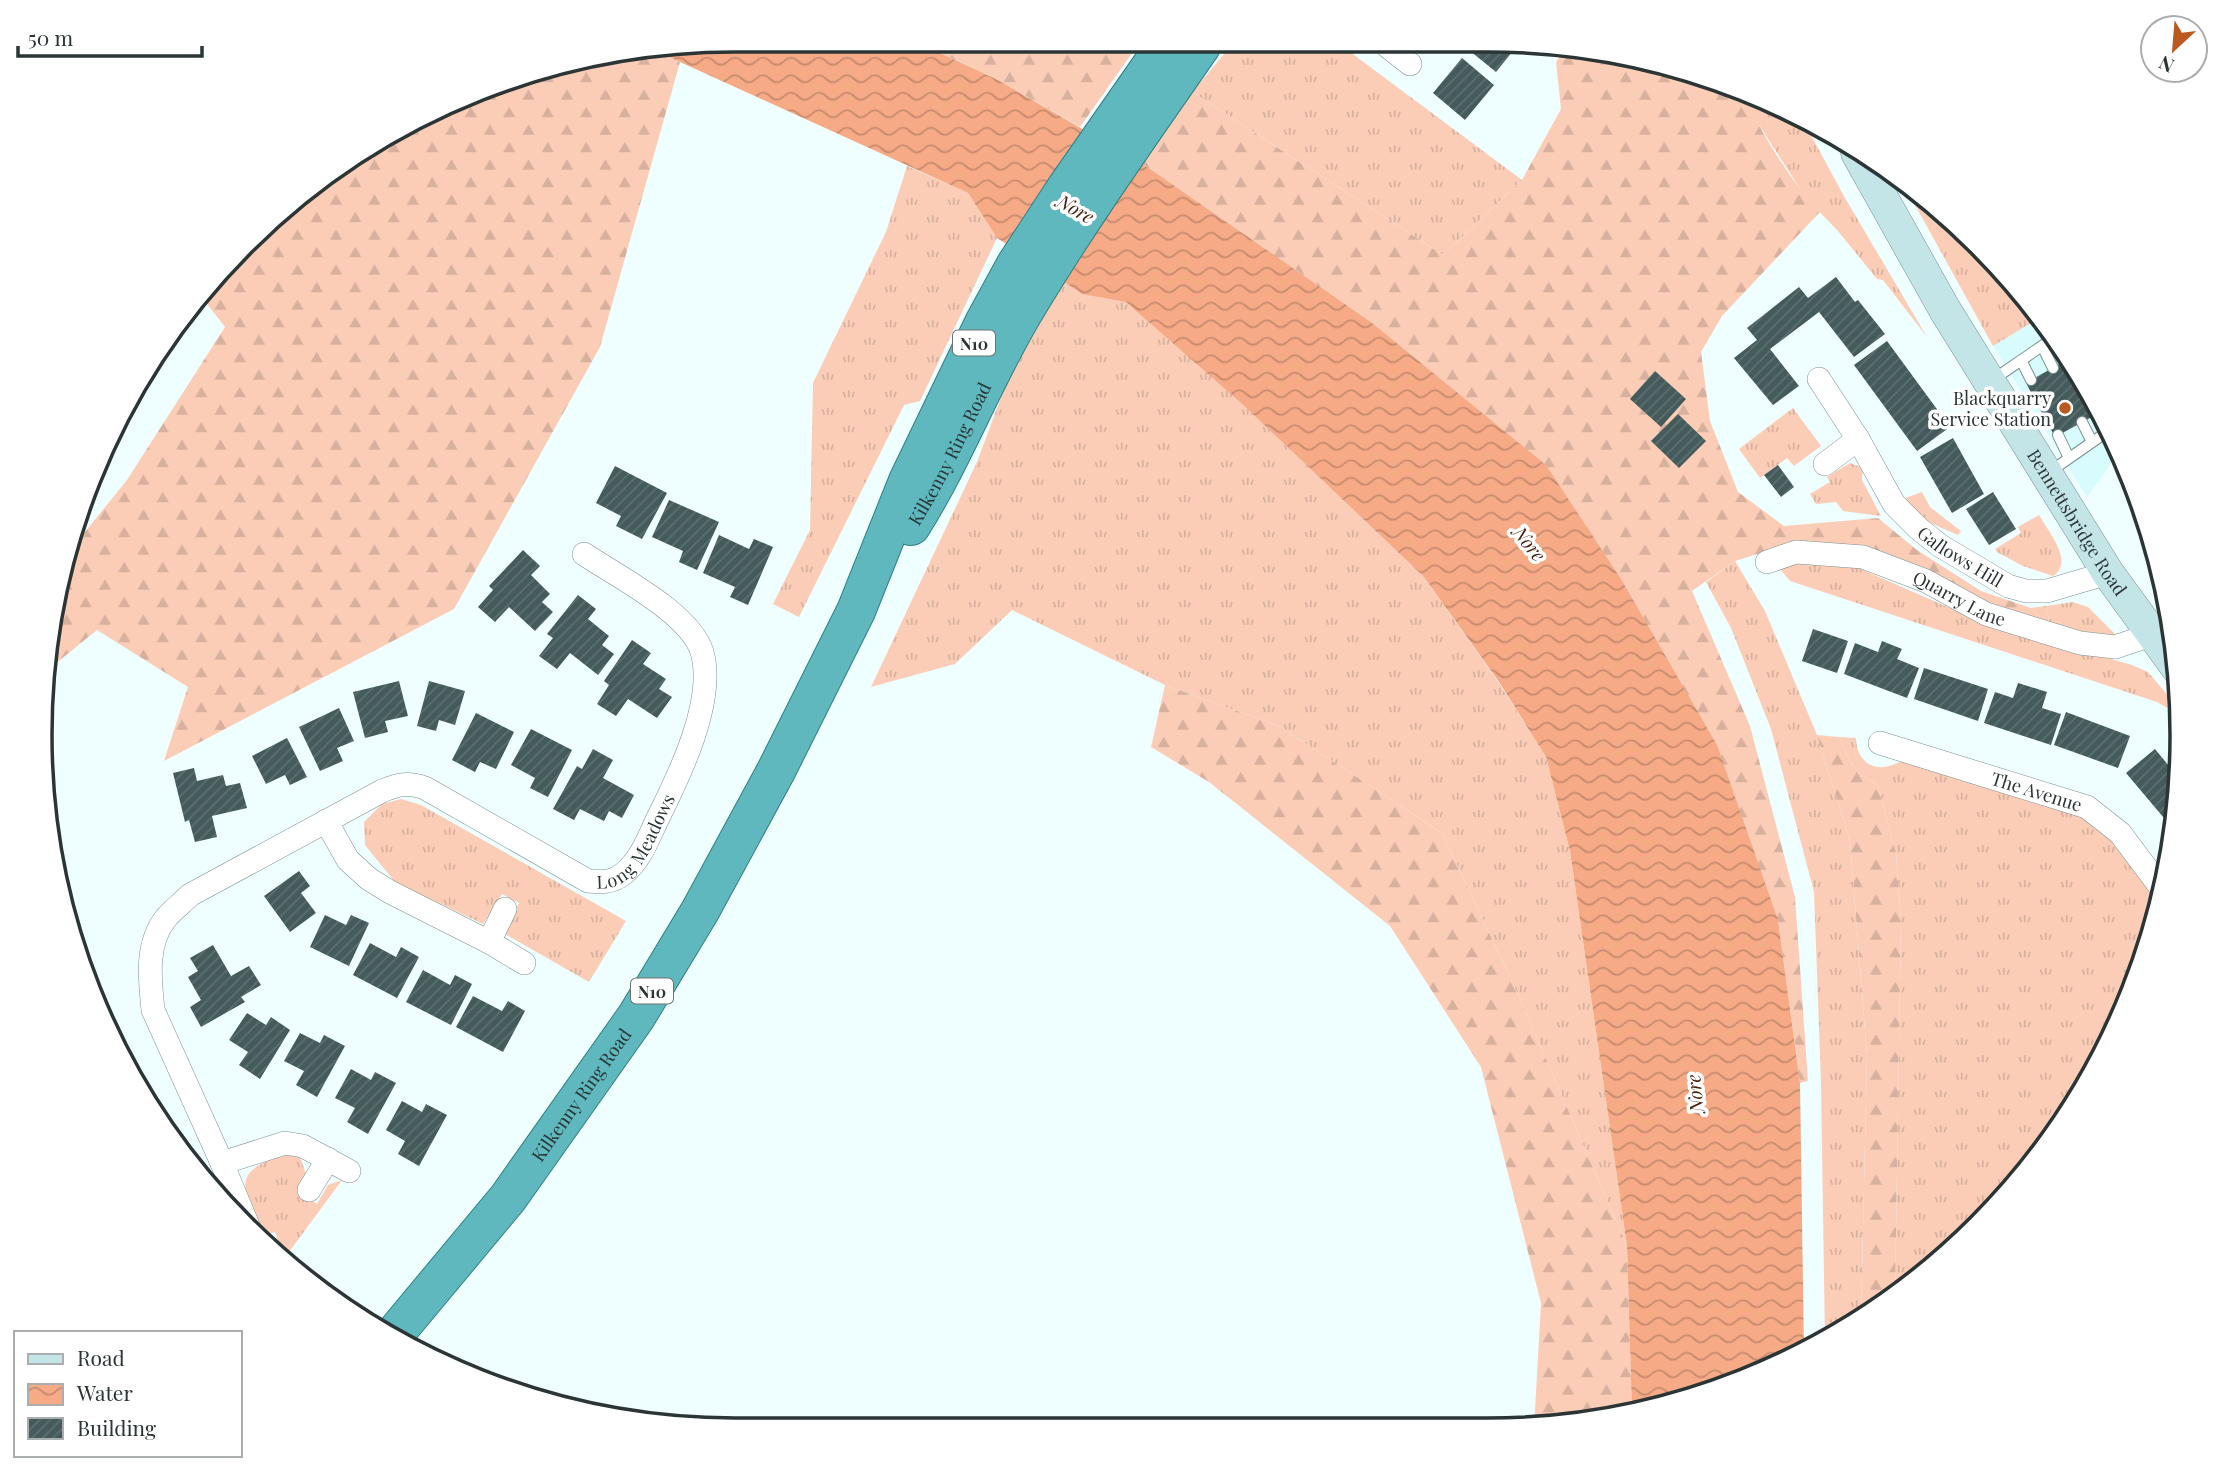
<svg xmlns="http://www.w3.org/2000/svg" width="2223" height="1471" font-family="'Playfair Display',serif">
	<defs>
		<pattern id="grass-tufts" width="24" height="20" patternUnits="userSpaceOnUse" patternTransform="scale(1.75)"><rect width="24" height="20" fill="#fbcdb7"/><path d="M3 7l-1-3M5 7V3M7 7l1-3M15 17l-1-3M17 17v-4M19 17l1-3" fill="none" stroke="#d7b19e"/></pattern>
		<pattern id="forest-firs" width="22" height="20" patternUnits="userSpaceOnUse" patternTransform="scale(1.75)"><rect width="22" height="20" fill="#fbcdb7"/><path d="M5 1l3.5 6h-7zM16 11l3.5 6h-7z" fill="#d7b19e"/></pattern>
		<pattern id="water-waves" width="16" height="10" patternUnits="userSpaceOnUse" patternTransform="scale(1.75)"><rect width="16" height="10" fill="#f6aa86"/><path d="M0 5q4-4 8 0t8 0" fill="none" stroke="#c78b6e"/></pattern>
		<pattern id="building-hatch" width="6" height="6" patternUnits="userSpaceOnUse" patternTransform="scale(1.75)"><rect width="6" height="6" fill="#445a5b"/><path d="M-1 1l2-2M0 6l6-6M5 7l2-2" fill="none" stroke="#5d6f70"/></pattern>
	</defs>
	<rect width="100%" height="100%" fill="#effeff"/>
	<path fill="#d8fcfe" d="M2030,303L2039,313L2111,428L2120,451L2087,497L1993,346L2036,320L2027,305Z"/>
	<path fill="url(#grass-tufts)" d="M1231,46H1342L1522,180L1443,255L1192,92Z
		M1744,93L1800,115L1845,198L1927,337L1883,280L1877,279L1838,231L1806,198L1752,114Z
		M907,166L968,193L997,238L920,401L904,405L799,617L773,604L810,530L813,383L886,232Z
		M1904,185L1946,213L2030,303L2027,305L2036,320L1993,346Z
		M1062,281L1082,294L1126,301L1242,404L1424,577L1499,683L1546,757L1570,851L1627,1246L1517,992L1442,833L1279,726L1165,685L1012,610L955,664L871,687L977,462L1012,368Z
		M1793,408L1821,446L1794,466L1787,458L1760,478L1739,449Z
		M1850,463L1863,468L1862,480L1881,516L1843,511L1836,502L1816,504L1810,494L1830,482L1827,477Z
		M1922,492L1930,507L1961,531L1958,535C1936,525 1917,521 1905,498Z
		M2039,515C2048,531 2075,562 2053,576L2023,566L1997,552L1995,549L2021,533L2018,527Z
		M1797,558L1840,560L1982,622L2132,665L2148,672L2181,711L2180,715L2157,702L1790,581L1780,569Z
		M1735,561L1765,611L1817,735L1850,841L1867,1055L1861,1318L1825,1340L1821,1082L1814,892L1771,729L1731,628L1706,582Z
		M2073,602L2088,607L2122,641L2045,630L2049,620L2046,606Z
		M1839,737L1856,738C1856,754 1866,769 1884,767C1896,765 1896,761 1912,761L2087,819L2118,847L2159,902L2146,959L2089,1083L2010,1194L1910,1287L1895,1297L1901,919L1896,854L1878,786L1860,774L1849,760Z
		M401,799L421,805L626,921L589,982L503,933L519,903L502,894L483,924L395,882L365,845L364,822L382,804Z
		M288,1153L300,1157L306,1174L297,1192L317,1204L328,1185L342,1180L286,1256L282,1254L275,1232L262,1236C244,1186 227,1173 288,1153Z"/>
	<path fill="url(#forest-firs)" d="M644,46L680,62L600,347L454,609L164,761L188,687L97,630L44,673L54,599L68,553L127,480L225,327L200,295L277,213L349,158L512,77Z
		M925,46H1137L1080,127L998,80Z
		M1567,46H1579L1668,64L1744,93C1757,128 1794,186 1820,212L1722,316L1701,352L1710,421L1738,492L1784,526L1878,518L1917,550L1981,591L2031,608L2046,606L2049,620L2045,630L1790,544L1735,561L1692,591L1750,726L1795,897L1808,1081L1800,1083L1778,920L1546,466L1371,322L1143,164L1192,92L1443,255L1522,180L1561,109L1556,62Z
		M1165,685L1279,726L1442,833L1517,992L1627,1246L1632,1413L1534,1429L1541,1303L1481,1067L1390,926L1209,782L1151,747Z
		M1817,735L1839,737L1849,760L1860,774L1878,786L1896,854L1901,919L1895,1297L1861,1318L1867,1055L1850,841Z"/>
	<path fill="url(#water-waves)" d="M645,46H925L998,80L1143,164L1371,322L1546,465L1621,579L1717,745L1778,920L1800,1083L1804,1354L1795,1359L1667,1407L1632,1413L1627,1246L1570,851L1546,757L1499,682L1424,577L1242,404L1126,302L1082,294L997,238L968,193Z"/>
	<path fill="url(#building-hatch)" d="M1464,46H1517L1496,72Z
		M1462,58L1494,85L1465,120L1433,93Z
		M1836,277L1855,302L1858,300L1885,334L1854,357L1819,312L1770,349L1799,386L1773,405L1734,358L1757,340L1747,328L1799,287L1808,298Z
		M1887,341L1950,427L1917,451L1854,365Z
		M2066,356L2101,412L2055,437L2026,383L2063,362Z
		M1655,371L1686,399L1661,427L1630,399Z
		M1678,414L1706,441L1679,468L1651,441Z
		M1953,438L1984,494L1952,513L1920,457Z
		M1778,465L1794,487L1781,497L1764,475Z
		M615,466L667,493L642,539L616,526L621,516L596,503Z
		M1993,492L2016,529L1989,545L1966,509Z
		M669,500L719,522L697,570L679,562L683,551L652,537Z
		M719,535L749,549L754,539L773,547L748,605L730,597L735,587L703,573Z
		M523,550L540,566L531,575L550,594L542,602L553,612L535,631L509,607L495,622L478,607L493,590L489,586Z
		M578,595L596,609L588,619L609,636L602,645L614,654L598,675L570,653L557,669L539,656L553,638L547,634Z
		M1813,629L1848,641L1837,673L1802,661Z
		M632,640L651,653L643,664L666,679L659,689L672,697L657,718L628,699L616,716L597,704L609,685L604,681Z
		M1882,641L1902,649L1897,659L1919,668L1907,698L1844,674L1855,643L1878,652Z
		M1924,668L1988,689L1978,721L1914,699Z
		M399,681L408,716L385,721L388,732L365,738L353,692Z
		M429,681L465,691L455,725L439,720L436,731L417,726Z
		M2018,683L2047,692L2042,708L2061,714L2051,745L1984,723L1995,692L2013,698Z
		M339,708L354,741L337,748L343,761L320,771L299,727Z
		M2066,712L2130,736L2118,768L2054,745Z
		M476,713L514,732L496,769L480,762L475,772L452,760Z
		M531,729L572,750L548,797L530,788L535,778L511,765Z
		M287,738L307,777L290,785L285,775L266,784L252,756Z
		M593,749L613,760L603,778L634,795L622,818L609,811L604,821L580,809L574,820L553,809L577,766L582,769Z
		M2155,749L2178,777L2177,818L2169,824L2126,773Z
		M194,768L197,781L223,775L226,786L240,783L247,808L212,816L217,837L195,842L189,820L185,822L173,773Z
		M299,871L310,886L301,893L316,913L290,932L264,896Z
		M325,915L346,925L351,915L369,923L349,966L310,947Z
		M370,943L396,957L401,947L419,957L397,998L353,975Z
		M213,945L231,976L249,966L261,985L241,997L245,1002L201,1027L190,1007L201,1000L188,977L198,971L190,958Z
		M423,970L450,985L455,975L472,984L451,1025L406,1002Z
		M473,996L502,1011L508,1001L525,1011L503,1052L456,1027Z
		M247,1013L266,1025L271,1017L290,1030L260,1079L239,1065L248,1052L229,1040Z
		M300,1033L320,1043L324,1035L345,1046L317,1097L296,1085L304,1071L284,1061Z
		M351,1069L371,1080L375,1072L396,1083L368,1134L347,1122L355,1108L335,1098Z
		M402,1101L422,1112L426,1104L447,1115L419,1166L398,1154L405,1141L386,1130Z"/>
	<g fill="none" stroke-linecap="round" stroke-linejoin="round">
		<g stroke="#799192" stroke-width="12">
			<path id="service" d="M2042,346L2053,368
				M2021,360L2031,380
				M1991,381L2055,337
				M2100,413L2109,430
				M2082,422L2092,442
				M2058,435L2069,458
				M2048,473L2111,429"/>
		</g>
		<g stroke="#799192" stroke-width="24">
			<g id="minor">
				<path d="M1387,46L1410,64"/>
				<path id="s1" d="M1819,379L1858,439L1894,504L1918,528L1939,545L2008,586L2026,591H2047L2108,573"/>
				<path d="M1825,464L1858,439"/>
				<path id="s2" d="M1767,562L1796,552L1863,557L1926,581L1986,614L2080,643L2115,647L2151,635"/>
				<path id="s3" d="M1880,743L2087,807L2120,833L2162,889"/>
				<path d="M326,821L348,860L369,879L390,892L489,942L524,963"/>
				<path d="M489,942L505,909"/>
				<path d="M222,1163L285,1143L303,1146L349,1171"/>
				<path d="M309,1190L328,1159"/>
				<path id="s4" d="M249,1228L222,1163L153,1010C150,980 145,944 166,918C173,910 182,903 190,895L382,791C399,784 408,782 425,788L588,881C600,882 612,883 623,874C640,861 648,839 657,820C679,776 716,701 702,652C690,613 618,577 584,554"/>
			</g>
		</g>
		<g stroke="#799192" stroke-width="33">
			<g id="secondary">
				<path id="s5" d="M1857,153L1945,310L2108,573L2178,669"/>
			</g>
		</g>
		<g stroke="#327f84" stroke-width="40">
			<g id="trunk">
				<path id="s6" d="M911,526C954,458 982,382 1023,313C1078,221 1140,134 1201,46"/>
				<path id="s7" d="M393,1336L508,1198L636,1017L700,911L776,771L856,611L908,481L985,321L1015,266L1066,188L1165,46"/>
			</g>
		</g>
		<use href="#service" stroke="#fff" stroke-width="10"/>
		<use href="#minor" stroke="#fff" stroke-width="23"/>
		<use href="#secondary" stroke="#c3e5e7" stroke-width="32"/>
		<use href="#trunk" stroke="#5eb8be" stroke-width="38"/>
	</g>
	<circle fill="#bc5920" stroke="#fff" stroke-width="2.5" cx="2065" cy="408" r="7"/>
	<g text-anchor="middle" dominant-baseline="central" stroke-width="7" stroke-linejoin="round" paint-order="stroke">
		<g fill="#fff" stroke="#6b7272" stroke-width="2">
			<rect x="953" y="330.5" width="42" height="25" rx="5"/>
			<rect x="631" y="978.5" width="42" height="25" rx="5"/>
		</g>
		<g font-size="16" font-weight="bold" fill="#2b3536">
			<text x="974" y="343">N10</text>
			<text x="652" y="991">N10</text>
		</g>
		<g font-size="18" fill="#2b3536" stroke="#fff" text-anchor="end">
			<text x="2051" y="398">Blackquarry<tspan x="2051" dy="21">Service Station</tspan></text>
		</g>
		<g font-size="18" fill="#2b3536" stroke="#fff">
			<text stroke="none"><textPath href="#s6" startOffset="82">Kilkenny Ring Road</textPath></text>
			<text stroke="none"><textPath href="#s5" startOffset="430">Bennettsbridge Road</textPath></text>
			<text stroke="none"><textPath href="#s1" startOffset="231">Gallows Hill</textPath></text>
			<text stroke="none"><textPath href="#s2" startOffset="203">Quarry Lane</textPath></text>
			<text stroke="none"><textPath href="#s3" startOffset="164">The Avenue</textPath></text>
			<text stroke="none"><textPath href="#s4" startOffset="886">Long Meadows</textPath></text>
			<text stroke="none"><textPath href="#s7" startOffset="306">Kilkenny Ring Road</textPath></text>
		</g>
		<g font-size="19" font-style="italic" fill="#46220f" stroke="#fff">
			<text transform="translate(1076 208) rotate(30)">Nore</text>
			<text transform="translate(1530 543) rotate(51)">Nore</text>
			<text transform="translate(1694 1094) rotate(-96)">Nore</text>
		</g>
	</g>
	<path d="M0 0H2223V1471H0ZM735 52H1487A683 683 0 0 1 2170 735V735A683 683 0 0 1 1487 1418H735A683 683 0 0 1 52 735V735A683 683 0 0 1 735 52Z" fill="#fff" fill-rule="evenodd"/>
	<path fill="none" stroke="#2b3536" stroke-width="3.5" d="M735 52H1487A683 683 0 0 1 2170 735V735A683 683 0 0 1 1487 1418H735A683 683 0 0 1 52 735V735A683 683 0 0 1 735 52Z"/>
	<rect x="14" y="1331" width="228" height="126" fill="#ffffff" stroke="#aaaeaf" stroke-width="2"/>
	<rect x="28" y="1354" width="35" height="10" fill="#c3e5e7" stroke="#aaaeaf" stroke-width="2"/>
	<text x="77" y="1366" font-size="21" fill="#2b3536">Road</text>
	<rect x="28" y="1384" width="35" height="21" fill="url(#water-waves)" stroke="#aaaeaf" stroke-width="2"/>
	<text x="77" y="1401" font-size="21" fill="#2b3536">Water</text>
	<rect x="28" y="1418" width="35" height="21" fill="url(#building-hatch)" stroke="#aaaeaf" stroke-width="2"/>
	<text x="77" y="1436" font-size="21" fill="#2b3536">Building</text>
	<g transform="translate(2174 49) rotate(206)"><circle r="33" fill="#ffffff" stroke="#aaaeaf" stroke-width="2"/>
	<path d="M0-5L12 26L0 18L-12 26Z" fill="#bc5920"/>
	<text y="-10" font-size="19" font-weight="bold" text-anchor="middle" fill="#2b3536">N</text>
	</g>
	<path d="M18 46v10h184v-10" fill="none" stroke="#2b3536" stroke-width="3.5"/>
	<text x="28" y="46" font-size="21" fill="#2b3536" stroke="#ffffff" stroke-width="5" paint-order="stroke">50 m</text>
</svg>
